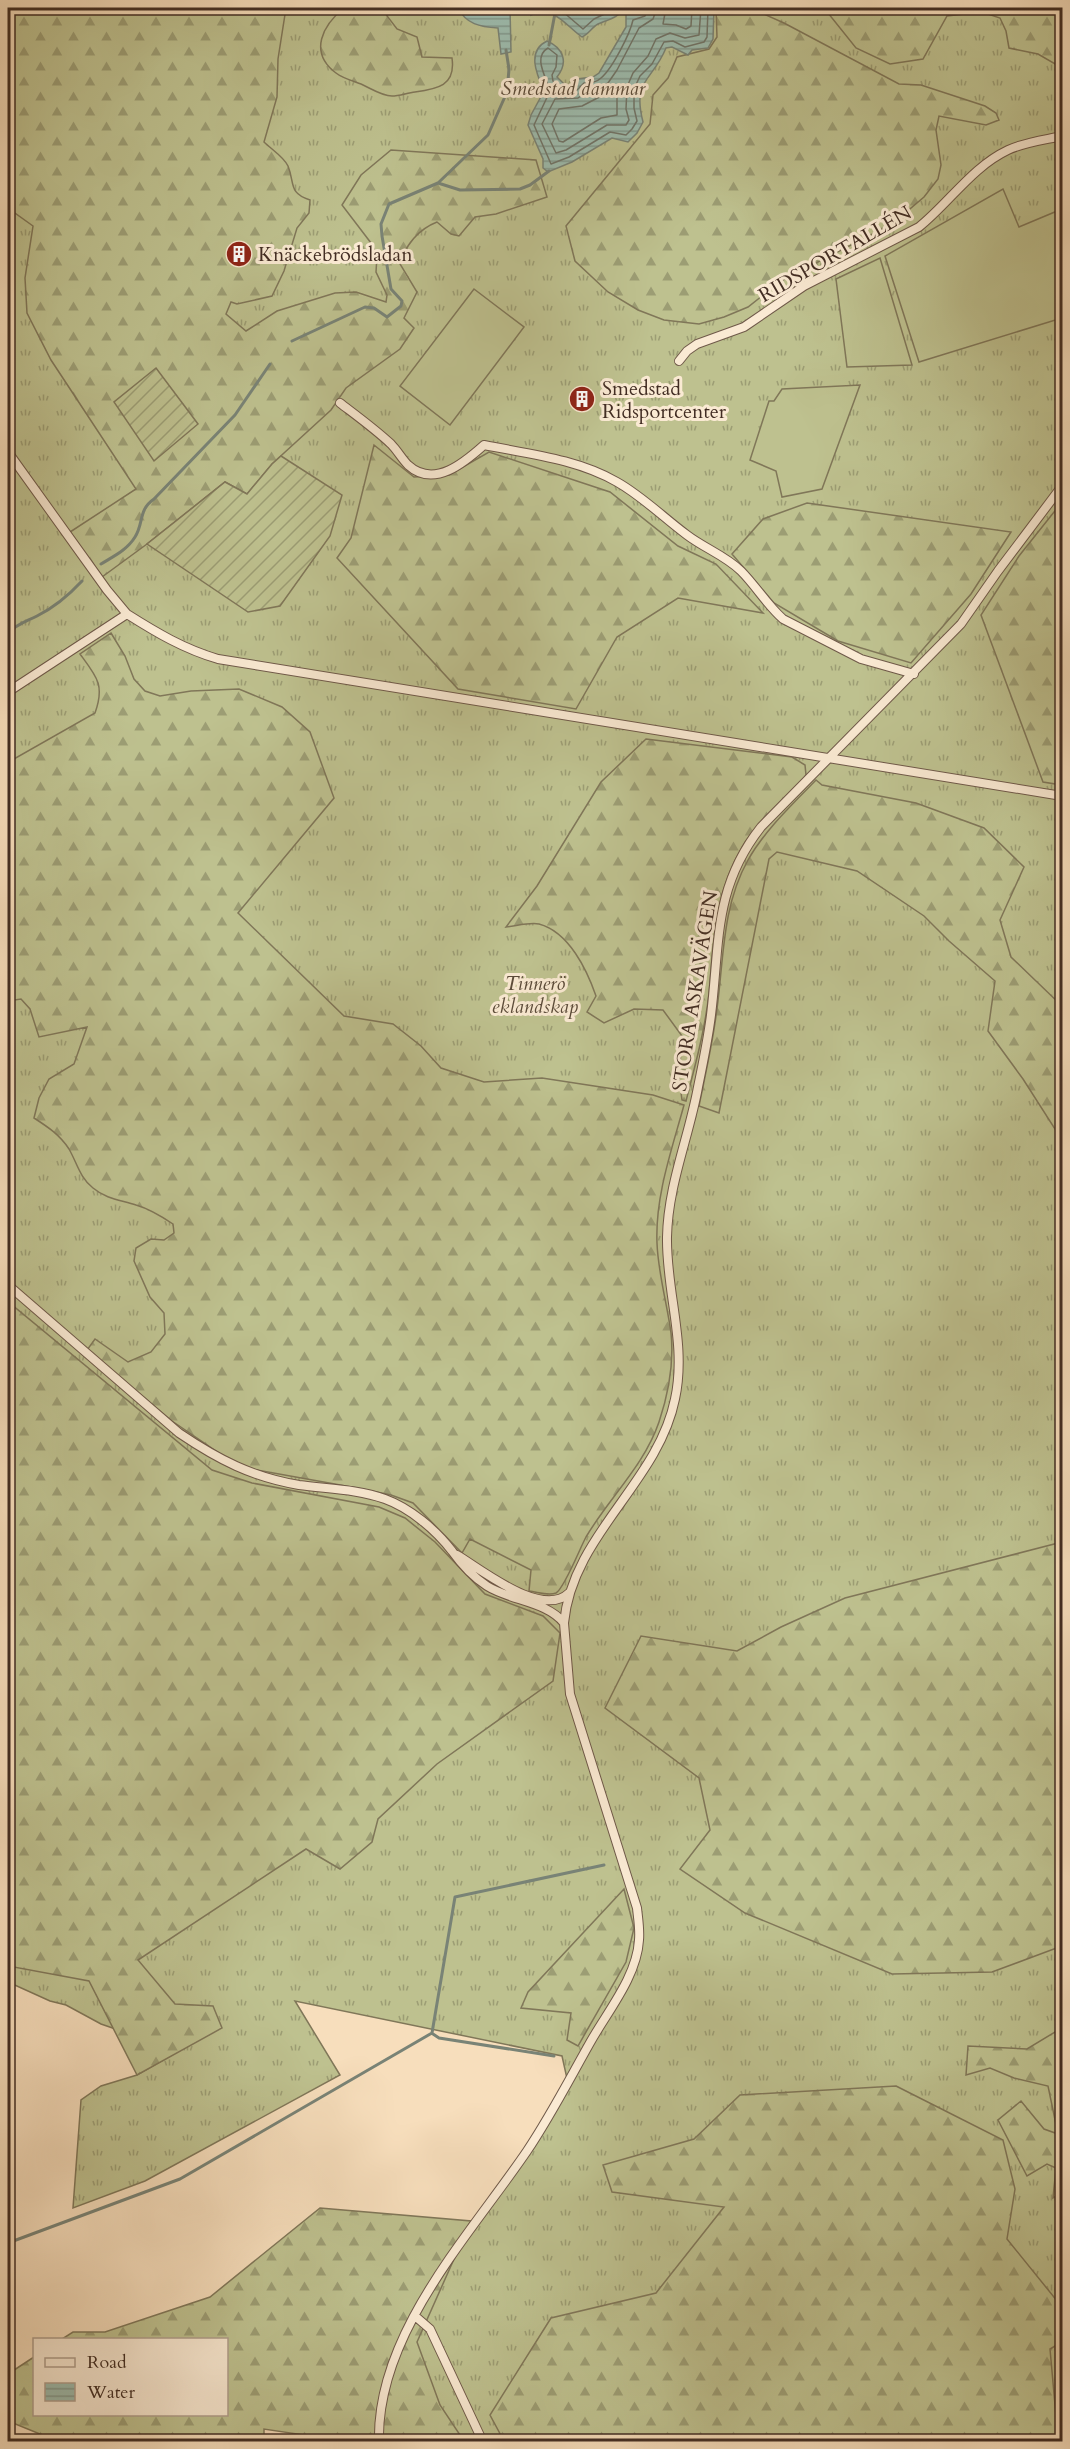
<svg xmlns="http://www.w3.org/2000/svg" width="1070" height="2449" font-family="Cardo,serif">
	<defs>
		<pattern id="grass-tufts" width="24" height="20" patternUnits="userSpaceOnUse" patternTransform="scale(1.5)"><rect width="24" height="20" fill="#bec18f"/><path d="M3 7l-1-3M5 7V3M7 7l1-3M15 17l-1-3M17 17v-4M19 17l1-3" fill="none" stroke="#9c9d74"/></pattern>
		<pattern id="forest-firs" width="22" height="20" patternUnits="userSpaceOnUse" patternTransform="scale(1.5)"><rect width="22" height="20" fill="#bec18f"/><path d="M5 1l3.5 6h-7zM16 11l3.5 6h-7z" fill="#9c9d74"/></pattern>
		<pattern id="garden-furrows" width="10" height="10" patternUnits="userSpaceOnUse" patternTransform="scale(1.5)"><rect width="10" height="10" fill="#bec18f"/><path d="M-1 1l2-2M0 10L10 0M9 11l2-2" fill="none" stroke="#9c9d74"/></pattern>
		<pattern id="water-rules" width="6" height="5" patternUnits="userSpaceOnUse" patternTransform="scale(1.5)"><rect width="6" height="5" fill="#9dbcae"/><path d="M0 2.5h6" fill="none" stroke="#82998d"/></pattern>
	</defs>
	<rect width="100%" height="100%" fill="#f7debc"/>
	<filter id="stains"><feTurbulence type="fractalNoise" baseFrequency=".00333" numOctaves="4"/><feColorMatrix values="0 0 0 0 .2 0 0 0 0 .09 0 0 0 0 .02 0 0 0 .5 -.17"/></filter>
	<radialGradient id="worn" r=".72"><stop offset=".6" stop-color="#630" stop-opacity="0"/><stop offset="1" stop-color="#630" stop-opacity=".3"/></radialGradient>
	<path fill="url(#grass-tufts)" stroke="#807759" stroke-width="1.5" d="M8,8H1062V2441H379L383,2398L456,2253L568,2083L562,2056L295,2001L340,2075L145,2181L73,2208L81,2100L101,2086L137,2075L179,2051L101,2024L66,2005L50,2001L8,1982Z"/>
	<path fill="url(#forest-firs)" stroke="#807759" stroke-width="1.5" d="M8,8H286L278,59L277,97L264,142C271,149 284,157 288,166C295,183 288,193 310,200L309,213L297,228L284,271L272,296L237,304L231,302L226,314L246,331L277,311L335,293L356,292L386,302L387,295L376,272L377,256L371,243L342,205L361,175L391,150L536,160L547,197L496,214L475,217L459,236L451,234L437,222C419,229 405,245 400,264L417,292L404,318L414,328L400,349L346,388L331,410L272,464L247,494L225,482L147,544L102,577L70,532L136,489L51,360L27,313L25,278L33,226L8,208Z
		M344,8H381L397,29L417,37L422,57L452,58C456,86 437,89 415,92C407,93 399,96 392,96C382,96 370,88 361,84C353,81 342,78 336,73C308,52 323,25 344,8Z
		M716,8H750L784,23L899,84L921,85L985,106L996,113L999,120L986,125L939,116L936,130L941,165L938,179L924,197L892,224L781,281L748,307L724,317L699,324L664,320L638,310L608,292L575,261L566,226L650,124L653,95L668,78L677,57L709,49L717,37Z
		M824,8H1062V68L1038,54L1009,48L1006,31L1000,18L982,12L947,16L923,59L890,64L856,48Z
		M374,445L414,477L449,475L489,452L610,492L678,546L716,564L763,613L678,598L617,637L576,709L458,689L337,558L351,538Z
		M1062,502V785L1043,782L981,615L1019,556Z
		M807,503L1011,532L971,594L911,663L838,641L774,603L732,554L763,519Z
		M111,633L125,656L134,679L145,691L160,696L191,691L239,689L282,707L310,732L334,798L238,913L344,1016L393,1024L421,1046L441,1068L484,1082L542,1078L653,1095L684,1105C672,1149 655,1196 657,1243C658,1273 667,1303 671,1333C674,1362 668,1395 659,1422C644,1466 609,1498 586,1537C580,1548 564,1589 556,1593C548,1596 538,1592 529,1591L531,1570L470,1539L462,1553L413,1503L391,1495L357,1488L246,1468L222,1455L172,1421L87,1350L95,1339L128,1362L151,1352L165,1334L164,1313L150,1297L134,1261L136,1248L151,1239L164,1240L174,1233L173,1224C161,1216 150,1209 136,1205C121,1200 106,1199 93,1188C80,1178 77,1163 69,1149C60,1135 48,1127 34,1118L39,1098L49,1079L74,1064L87,1027L39,1037L30,1009L21,999L8,1001V759H14L95,713C105,685 97,677 80,654Z
		M646,739L792,757L805,765L806,775L804,778C786,798 755,824 742,847C714,895 714,939 709,993C705,1030 695,1066 686,1101L682,1100L679,1078L682,1036L663,1010L634,1009L604,1023L587,1012L596,996C587,970 569,932 539,924C530,922 516,926 506,927L537,886L601,782Z
		M816,780L822,785L916,803L984,828L1024,867L1000,920L1011,957L1062,1006V1140L1023,1079L988,1031L995,981L949,941L924,916L857,871L777,852L769,859L719,1113L699,1106C705,1076 712,1046 716,1016C724,963 721,908 748,860C765,830 792,805 816,780Z
		M8,1304L12,1305L212,1470L252,1483L379,1507L405,1518L435,1542L485,1594L543,1616L560,1633L553,1681L437,1764L378,1819L372,1842L340,1869L306,1849L138,1960L175,2004L213,2006L222,2028L137,2075L89,1981L8,1966Z
		M1062,1542V1946L992,1972L892,1974L745,1913L680,1869L710,1830L699,1778L605,1708L641,1636L737,1651L781,1627L845,1598Z
		M624,1889L634,1928L626,1962L578,2046L567,2040L571,2013L521,2008L528,1992Z
		M1060,2029H1062V2193L1053,2198L1056,2168L1047,2164L1027,2176L998,2120L1021,2101L1044,2129L1058,2134L1048,2086L1014,2078L990,2068L966,2075L968,2046L1027,2049Z
		M896,2086L1003,2140L1015,2189L1007,2239L1062,2307V2342L1050,2349L1057,2427L1061,2441H504L490,2415L551,2318L656,2293L724,2207L612,2192L603,2165L694,2139L740,2095Z
		M320,2208L471,2221L417,2342L440,2405L464,2441L351,2442L264,2429V2441H57L8,2421V2374L34,2357V2414H226V2340L62,2339L73,2332H105L210,2297Z"/>
	<path fill="url(#garden-furrows)" stroke="#807759" stroke-width="1.5" d="M156,368L198,424L154,461L114,402Z
		M281,456L342,495L330,536L280,606L248,612L147,544L225,482L247,494L272,464Z"/>
	<path fill="#bec18f" stroke="#807759" stroke-width="1.5" d="M1003,189L1019,227L1062,209V318L919,362L885,256Z
		M880,258L912,365L847,367L836,279Z
		M474,289L524,327L450,425L400,386Z
		M860,385L822,489L782,497L776,471L750,460L769,401H774L782,389Z"/>
	<path fill="url(#water-rules)" stroke="#798376" stroke-width="1.5" d="M458,8H510L511,52L501,54L498,28C480,27 466,24 458,8Z
		M531,8H624C620,17 607,20 598,24C592,27 589,34 582,37C567,27 552,3 531,15Z
		M645,8H714L713,39L708,48L692,50L688,55L672,47L666,48C652,82 632,79 643,122L637,133L628,142L612,138L572,162L548,172L543,168V159L528,125L531,115L544,91C537,75 526,51 547,41C563,48 569,62 557,77L567,87L574,85L577,79L593,77L599,73L626,27V12L638,13Z"/>
	<g fill="none" stroke-linecap="round" stroke-linejoin="round">
		<path stroke="#707468" stroke-width="1.5" d="M550,8L562,11L583,29L594,19L617,8
			M649,8L645,16L633,20C630,34 612,69 601,78C596,83 590,83 584,83L577,90L564,92L553,81L552,75L556,67L557,55L548,48C532,57 547,78 550,91L534,125L551,164L569,157L610,132L626,135L632,129L637,121L634,108V89L640,76L652,64L664,42L673,41L685,47L704,42L707,37L708,8
			M657,8L653,19L639,28L617,70L608,83L598,89L588,91L578,98L555,99L542,124L556,153L566,150L607,125H626L629,120L626,109L627,87L633,73L648,56L656,39L670,33L685,38L699,35L701,8
			M666,8L663,24L676,25L686,29L691,26L692,8
			M613,90L617,92V115L601,118L563,142L559,141L552,124L559,109L582,106Z"/>
		<path stroke="#798376" stroke-width="3" d="M549,45L556,8
			M438,183L460,190L520,189L530,185L549,171
			M292,341L365,307L374,308L387,317L401,306L402,301L391,289L382,236L381,224L389,204L438,183L488,135L507,92L509,69L506,50
			M101,564C114,556 127,550 135,537C144,523 138,510 154,499L235,415L270,364
			M8,633C17,624 25,622 37,616C55,607 69,595 82,581
			M433,2034L439,2038L554,2056
			M8,2243L180,2179L432,2033L455,1897L604,1865"/>
		<g stroke="#6f5949" stroke-width="10">
			<path id="street" d="M679,361L687,351L697,344L744,327L804,286L919,227C949,203 972,167 1008,150C1025,142 1044,140 1062,136
				M340,403C357,416 375,429 391,444C397,450 402,459 408,465C434,489 465,462 484,445C529,454 577,459 617,482C642,496 664,518 687,535C704,548 726,556 741,571C756,586 767,605 783,619L861,659L914,674
				M8,452L107,590L127,614
				M8,692L127,614C157,633 184,649 218,659L1062,796
				M8,1285L179,1433C219,1460 252,1477 299,1485C328,1489 357,1489 385,1499C410,1508 436,1530 452,1551C462,1565 473,1577 487,1586C511,1601 546,1601 564,1623L570,1694L637,1908C638,1918 640,1929 639,1940C637,1976 608,2011 591,2041C570,2078 550,2117 527,2151C470,2235 376,2334 379,2442
				M457,1555C481,1569 542,1619 569,1593
				M564,1623C572,1535 658,1483 675,1399C687,1344 666,1292 667,1237C668,1185 689,1137 698,1087C703,1063 708,1039 711,1015C720,943 713,888 761,827L961,624L998,571L1062,486
				M415,2316L430,2329L483,2442"/>
		</g>
		<use href="#street" stroke="#faead3" stroke-width="8"/>
	</g>
	<defs>
		<g id="building-disc" transform="scale(1.35)"><circle r="9.5" fill="#8f2418" stroke="#faead3"/><path d="M-4-6H4V6H1V3H-1V6H-4ZM-2.5-4.3h1.7v1.8h-1.7ZM.8-4.3h1.7v1.8H.8ZM-2.5-1h1.7V.8h-1.7ZM.8-1h1.7V.8H.8Z" fill="#fff"/></g>
	</defs>
	<g fill-rule="evenodd">
		<use href="#building-disc" x="239" y="254"/>
		<use href="#building-disc" x="582" y="399"/>
	</g>
	<g text-anchor="middle" dominant-baseline="central" stroke-width="6" stroke-linejoin="round" paint-order="stroke">
		<g font-size="20" font-style="italic" fill="#5b4b39" stroke="#faead3">
			<text x="573" y="88">Smedstad dammar</text>
			<text x="535" y="983">Tinnerö<tspan x="535" dy="23">eklandskap</tspan></text>
		</g>
		<g font-size="20" fill="#422d23" stroke="#faead3" text-anchor="start">
			<text x="258" y="254">Knäckebrödsladan</text>
			<text x="602" y="388">Smedstad<tspan x="602" dy="23">Ridsportcenter</tspan></text>
		</g>
		<g font-size="20" fill="#422d23" stroke="#faead3">
			<text transform="translate(835 254) rotate(-30)">RIDSPORTALLÉN</text>
			<text transform="translate(695 991) rotate(-81)">STORA ASKAVÄGEN</text>
		</g>
	</g>
	<rect width="1070" height="2449" fill="none" stroke="#f7debc" stroke-width="30"/>
	<rect x="9" y="9" width="1052" height="2431" fill="none" stroke="#422d23" stroke-width="3"/>
	<rect x="15" y="15" width="1040" height="2419" fill="none" stroke="#422d23" stroke-width="1.5"/>
	<rect x="33" y="2338" width="195" height="78" fill="#faead3" stroke="#b09e8d" stroke-width="1.5"/>
	<rect x="45" y="2358" width="30" height="9" fill="#faead3" stroke="#b09e8d" stroke-width="1.5"/>
	<text x="87" y="2368" font-size="18" fill="#422d23">Road</text>
	<rect x="45" y="2383" width="30" height="18" fill="url(#water-rules)" stroke="#b09e8d" stroke-width="1.5"/>
	<text x="87" y="2398" font-size="18" fill="#422d23">Water</text>
	<rect width="100%" height="100%" filter="url(#stains)"/>
	<rect width="100%" height="100%" fill="url(#worn)"/>
</svg>
